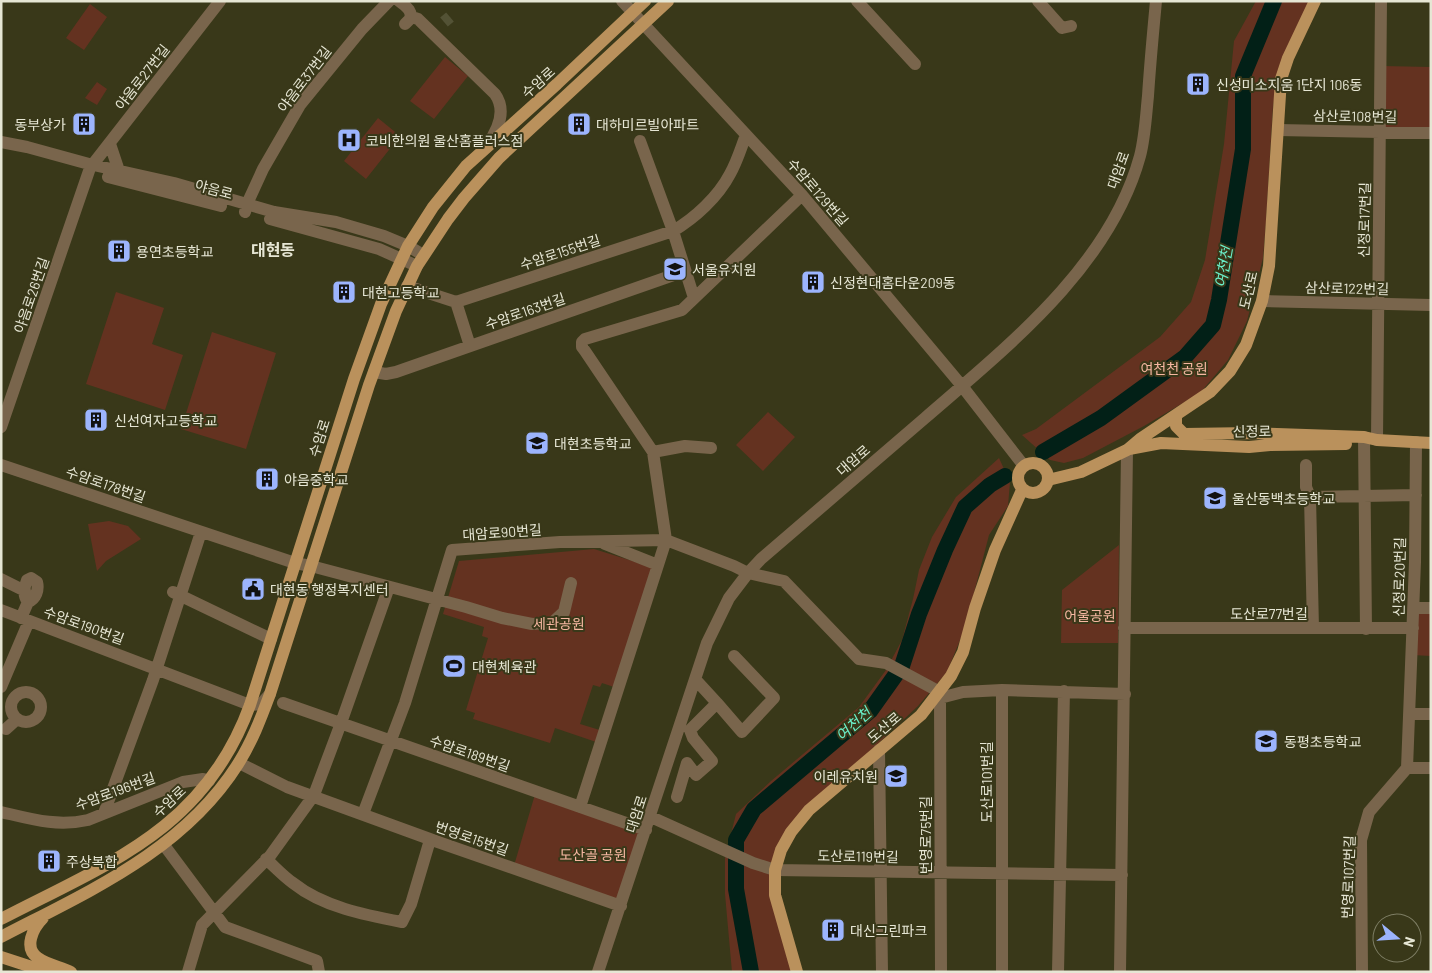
<svg xmlns="http://www.w3.org/2000/svg" width="1432" height="973" font-family="Barlow,'Noto Sans KR',sans-serif">
	<rect width="100%" height="100%" fill="#393819"/>
	<path fill="#643220" d="M1256,1H1311L1279,77L1273,106L1266,222L1263,258L1247,321L1228,360L1200,393L1144,426L1083,458L1064,463L1050,460L1022,435L1036,429L1160,337L1191,302L1205,260L1224,144L1234,41Z
		M90,4L107,17L84,50L66,38Z
		M445,57L468,76L434,119L410,101Z
		M1382,66L1431,67V128H1382Z
		M97,82L107,89L97,105L85,98Z
		M378,118L400,136L366,179L344,161Z
		M116,292L164,308L152,344L183,355L165,410L86,384Z
		M212,332L276,353L246,449L181,429Z
		M768,412L795,437L763,471L736,445Z
		M999,458L1010,482L1008,506L989,535L965,628L947,672L918,706L836,783L773,862L792,972H732L725,894V858L736,814L771,781L859,707L886,670L902,640L913,599L919,570L932,537L956,497Z
		M109,521L128,526L141,539L106,561L97,571L88,524Z
		M1119,545L1118,643H1061L1062,590Z
		M594,549L655,568L617,688L602,683L600,687L593,685L580,724L603,731L599,743L555,728L550,743L473,719L475,713L466,710L488,638L482,636L484,627L443,614L459,561Z
		M1414,608H1431V656L1412,655Z
		M536,791L646,830L621,906L513,869Z"/>
	<g fill="none" stroke-linecap="round" stroke-linejoin="round">
		<path stroke="#022017" stroke-width="16" d="M1043,452L1101,418L1185,357L1213,325L1219,300L1243,149V76L1274,1
			M751,972L736,889V840L754,809L870,711L902,666L919,614L945,550L965,507L990,485L1005,476"/>
		<path stroke="#535235" stroke-width="12" stroke-dasharray="12 6" stroke-linecap="butt" d="M444,22L450,17"/>
		<path stroke="#79654c" stroke-width="12" d="M399,1C405,6 413,10 410,19
			M622,1L802,195L962,386L1024,466
			M857,1L915,64
			M1038,1L1062,28L1071,26
			M405,24L412,17L418,19L495,94C507,111 498,130 487,145
			M1278,130L1431,133
			M640,141L673,231L694,298
			M1,142L27,147L89,164L174,183L274,212L336,222L384,236L408,246L423,255
			M110,144L119,171
			M108,177L221,206
			M245,212L247,204L263,169L300,105L362,29L389,1
			M270,219L379,249L417,266
			M407,286L456,302L673,231C695,218 718,197 730,174C737,162 741,148 746,135
			M1262,301L1431,305
			M456,302L470,346
			M374,372L386,374L396,372L685,271
			M1,427L90,168L220,1
			M1364,437L1366,629
			M1377,440L1381,1
			M653,452L685,446L711,448
			M1,465L295,563L311,566L466,607L502,618L532,624L552,623L564,612L571,583
			M1306,465V487L1310,497
			M605,544L658,565L666,540L653,452L585,351L582,347V342L585,339L682,310L802,195
			M1,579L25,591
			M173,592L271,639
			M1414,608H1431
			M1,610L250,705L261,704L270,694
			M21,618L28,602C36,599 39,590 37,582L31,578L27,580C24,587 23,596 28,602
			M1124,628H1413
			M1313,628L1310,497L1416,495
			M1,687L29,621
			M1002,690V972
			M11 707a15 15 0 1 1 30 0a15 15 0 1 1-30 0Z
			M940,698L941,972
			M283,703L646,830
			M717,703L742,732L774,698L734,656
			M1409,714H1431
			M6,729L17,719
			M879,750L882,972
			M239,763L287,787L438,842L621,906
			M1407,768L1415,562L1416,442
			M1407,768H1431
			M677,797L687,763L696,775L712,761L693,738L690,730L717,703L695,679
			M580,807L658,565
			M1,812C31,819 57,827 88,820L183,782L203,779L209,781
			M104,813L153,680L201,532
			M363,814L405,703L452,550L560,542L666,540L734,566L748,573L784,581L859,659L886,663L938,691L940,698L963,692L1002,690L1125,694
			M651,817L753,863L775,870L1122,875
			M164,845L225,927L317,961L319,972
			M266,859C275,867 283,876 293,883C323,907 365,915 402,922L411,904L430,840
			M188,972L202,925L270,856L314,795L341,723L389,587
			M598,972L707,643L729,598L748,573L761,559C816,512 870,465 925,418C1008,346 1110,266 1140,156C1145,137 1146,115 1148,96C1150,64 1153,33 1156,1
			M1058,972L1064,691
			M1120,972L1127,450
			M1362,972L1361,840L1369,812L1407,768"/>
		<path stroke="#ba915c" stroke-width="12" d="M1176,415V426L1184,434L1252,433L1364,437L1377,440L1431,443
			M1129,449L1161,443L1249,447L1270,445L1346,444
			M1018 478a15 15 0 1 1 30 0a15 15 0 1 1-30 0Z
			M1048,480L1081,472L1127,450L1140,439L1210,392L1230,371L1246,345L1262,301L1269,266L1281,79L1288,58L1315,1
			M43,918C33,928 23,948 38,958C48,965 61,967 71,972
			M1,919C109,863 205,829 250,705L354,379L381,304L408,246L433,207L466,166L557,84L645,1
			M1,937C89,891 183,851 238,764C252,742 261,718 270,694L369,385L396,311L417,266L448,219L464,198L499,158L668,1
			M1,957L47,972
			M797,972L775,895V870L781,850L791,832L809,810L921,715L951,676L963,652L975,608L995,550L1022,490"/>
	</g>
	<defs>
		<g id="building-square" transform="scale(1.25)"><rect x="-9" y="-9" width="18" height="18" rx="4" fill="#9cb4fd" stroke="#393819"/><path d="M-4-6H4V6H1V3H-1V6H-4ZM-2.5-4.3h1.7v1.8h-1.7ZM.8-4.3h1.7v1.8H.8ZM-2.5-1h1.7V.8h-1.7ZM.8-1h1.7V.8H.8Z" fill="#111"/></g>
		<g id="hospital-square" transform="scale(1.25)"><rect x="-9" y="-9" width="18" height="18" rx="4" fill="#9cb4fd" stroke="#393819"/><path d="M-5-5h3v3.5h4V-5h3V5h-3V1.5h-4V5h-3Z" fill="#111"/></g>
		<g id="school-square" transform="scale(1.25)"><rect x="-9" y="-9" width="18" height="18" rx="4" fill="#9cb4fd" stroke="#393819"/><path d="M0-5L7-2L0 1L-7-2ZM-4 1L0 2.5L4 1V4Q0 6-4 4Z" fill="#111"/></g>
		<g id="civic-square" transform="scale(1.25)"><rect x="-9" y="-9" width="18" height="18" rx="4" fill="#9cb4fd" stroke="#393819"/><path d="M-.6-6.5H3V-4.5H.6V-3L4-1V1h2V6H-6V1h2V-1L-.6-3ZM-1.2 2.5V6h2.4V2.5Z" fill="#111"/></g>
		<g id="stadium-square" transform="scale(1.25)"><rect x="-9" y="-9" width="18" height="18" rx="4" fill="#9cb4fd" stroke="#393819"/><path d="M0-5a6.5 5 0 1 0 0 10a6.5 5 0 1 0 0-10ZM-3.5-1.8h7v3.6h-7Z" fill="#111"/></g>
	</defs>
	<g fill-rule="evenodd">
		<use href="#building-square" x="1198" y="84"/>
		<use href="#building-square" x="84" y="124"/>
		<use href="#building-square" x="579" y="124"/>
		<use href="#hospital-square" x="349" y="140"/>
		<use href="#building-square" x="119" y="251"/>
		<use href="#school-square" x="675" y="269"/>
		<use href="#building-square" x="813" y="282"/>
		<use href="#building-square" x="344" y="292"/>
		<use href="#building-square" x="96" y="420"/>
		<use href="#school-square" x="537" y="443"/>
		<use href="#building-square" x="267" y="479"/>
		<use href="#school-square" x="1215" y="498"/>
		<use href="#civic-square" x="253" y="589"/>
		<use href="#stadium-square" x="454" y="666"/>
		<use href="#school-square" x="1266" y="741"/>
		<use href="#school-square" x="896" y="776"/>
		<use href="#building-square" x="49" y="861"/>
		<use href="#building-square" x="833" y="930"/>
	</g>
	<g text-anchor="middle" dominant-baseline="central" stroke-width="4" stroke-linejoin="round" paint-order="stroke">
		<g font-size="14" fill="#e6e6d4" stroke="#393819">
			<text transform="translate(142 77) rotate(-52)">야음로27번길</text>
			<text transform="translate(304 79) rotate(-53)">야음로37번길</text>
			<text transform="translate(538 82) rotate(-42)">수암로</text>
			<text transform="translate(1355 116) rotate(1)">삼산로108번길</text>
			<text transform="translate(1118 170) rotate(-70)">대암로</text>
			<text transform="translate(214 189) rotate(15)">야음로</text>
			<text transform="translate(818 192) rotate(49)">수암로129번길</text>
			<text transform="translate(1364 220) rotate(-89)">신정로17번길</text>
			<text transform="translate(560 252) rotate(-18)">수암로155번길</text>
			<text transform="translate(1347 288) rotate(1)">삼산로122번길</text>
			<text transform="translate(1248 290) rotate(-77)">도산로</text>
			<text transform="translate(31 295) rotate(-71)">야음로26번길</text>
			<text transform="translate(525 311) rotate(-19)">수암로163번길</text>
			<text transform="translate(1252 431) rotate(-1)">신정로</text>
			<text transform="translate(319 438) rotate(-72)">수암로</text>
			<text transform="translate(853 460) rotate(-41)">대암로</text>
			<text transform="translate(106 484) rotate(19)">수암로178번길</text>
			<text transform="translate(502 532) rotate(-4)">대암로90번길</text>
			<text transform="translate(1399 577) rotate(-89)">신정로20번길</text>
			<text x="1269" y="613">도산로77번길</text>
			<text transform="translate(84 625) rotate(20)">수암로190번길</text>
			<text transform="translate(884 727) rotate(-40)">도산로</text>
			<text transform="translate(470 753) rotate(19)">수암로189번길</text>
			<text transform="translate(986 782) rotate(-90)">도산로101번길</text>
			<text transform="translate(115 791) rotate(-20)">수암로196번길</text>
			<text transform="translate(169 801) rotate(-43)">수암로</text>
			<text transform="translate(636 814) rotate(-72)">대암로</text>
			<text transform="translate(925 835) rotate(-90)">번영로75번길</text>
			<text transform="translate(472 838) rotate(19)">번영로15번길</text>
			<text transform="translate(858 856) rotate(1)">도산로119번길</text>
			<text transform="translate(1348 877) rotate(-88)">번영로107번길</text>
		</g>
		<g font-size="14" fill="#e6e6d4" stroke="#393819" text-anchor="start">
			<text x="1216" y="84">신성미소지움 1단지 106동</text>
			<text x="66" y="124" text-anchor="end">동부상가</text>
			<text x="596" y="124">대하미르빌아파트</text>
			<text x="366" y="140">코비한의원 울산홈플러스점</text>
			<text x="136" y="251">용연초등학교</text>
			<text x="692" y="269">서울유치원</text>
			<text x="830" y="282">신정현대홈타운209동</text>
			<text x="362" y="292">대현고등학교</text>
			<text x="114" y="420">신선여자고등학교</text>
			<text x="554" y="443">대현초등학교</text>
			<text x="284" y="479">야음중학교</text>
			<text x="1232" y="498">울산동백초등학교</text>
			<text x="270" y="589">대현동 행정복지센터</text>
			<text x="472" y="666">대현체육관</text>
			<text x="1284" y="741">동평초등학교</text>
			<text x="878" y="776" text-anchor="end">이레유치원</text>
			<text x="66" y="861">주상복합</text>
			<text x="850" y="930">대신그린파크</text>
		</g>
		<g font-size="14" fill="#f5b7a1" stroke="#393819">
			<text x="1174" y="368">여천천 공원</text>
			<text x="1090" y="615">어울공원</text>
			<text x="559" y="623">세관공원</text>
			<text x="593" y="854">도산골 공원</text>
		</g>
		<g font-size="15" font-style="italic" fill="#6aefc9" stroke="#393819">
			<text transform="translate(1223 267) rotate(-80)">여천천</text>
			<text transform="translate(853 724) rotate(-42)">여천천</text>
		</g>
		<g font-size="16" font-weight="bold" fill="#e6e6d4" stroke="#393819">
			<text x="273" y="249">대현동</text>
		</g>
	</g>
	<rect width="1432" height="973" fill="none" stroke="#e6e6d4" stroke-width="5"/>
	<g transform="translate(1397 938) rotate(108)"><circle r="24" fill="#393819" stroke="#7e7e64"/>
	<path d="M0-4L9 19L0 12L-9 19Z" fill="#9cb4fd"/>
	<text y="-8" font-size="14" font-weight="bold" text-anchor="middle" fill="#e6e6d4">N</text>
	</g>
</svg>
